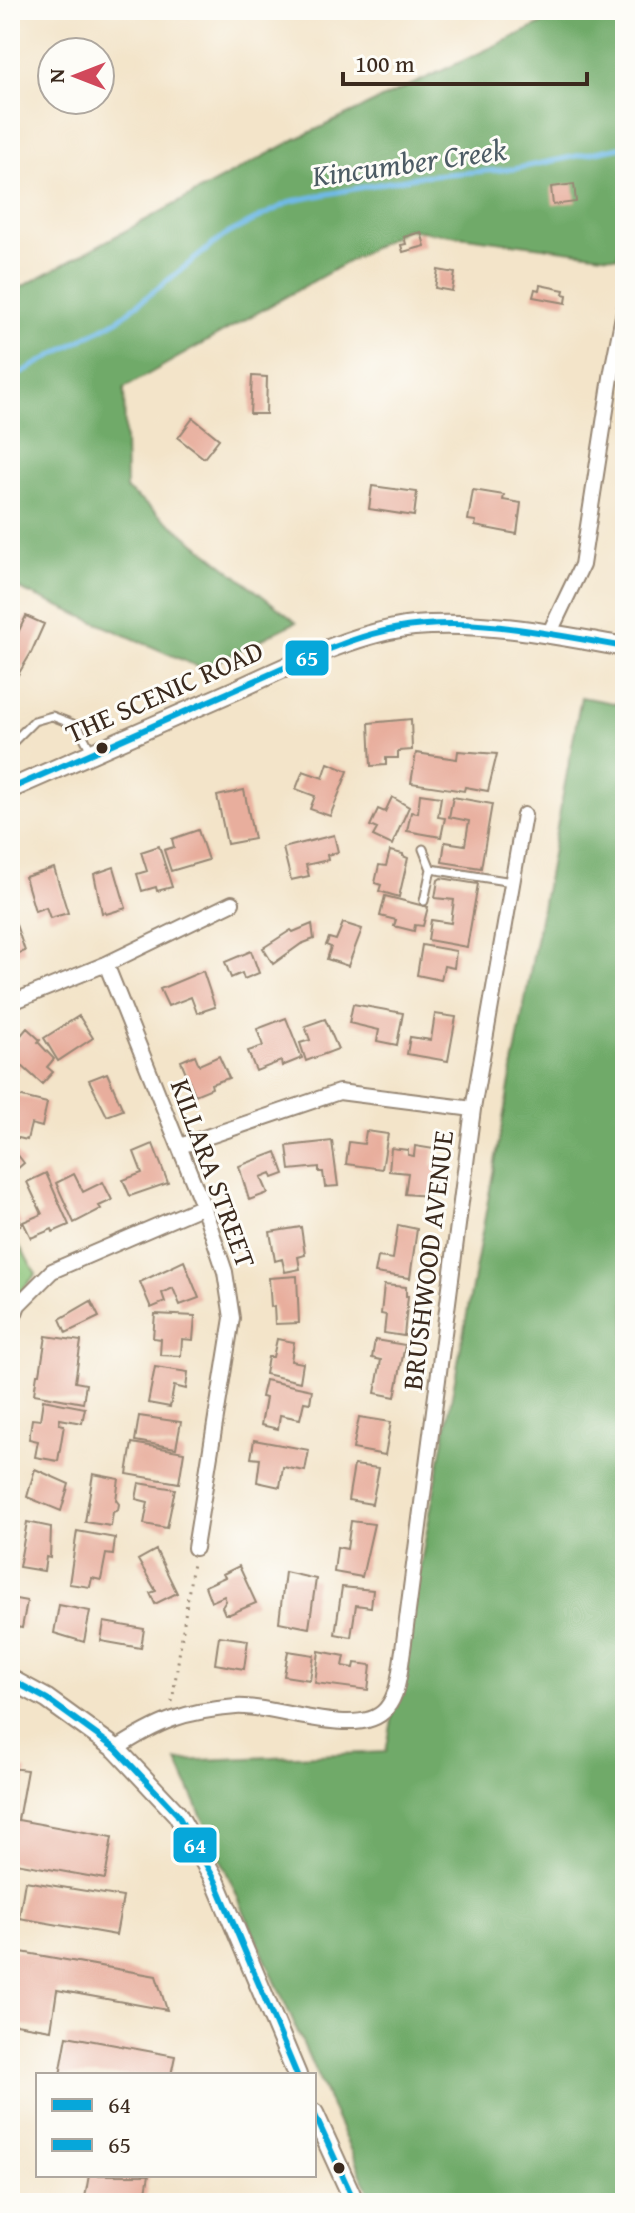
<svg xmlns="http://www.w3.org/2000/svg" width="635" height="2213" font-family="'Gentium Book Plus',serif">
	<rect width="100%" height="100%" fill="#fdfcf7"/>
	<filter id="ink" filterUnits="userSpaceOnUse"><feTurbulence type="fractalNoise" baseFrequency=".0125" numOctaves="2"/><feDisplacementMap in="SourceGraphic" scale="16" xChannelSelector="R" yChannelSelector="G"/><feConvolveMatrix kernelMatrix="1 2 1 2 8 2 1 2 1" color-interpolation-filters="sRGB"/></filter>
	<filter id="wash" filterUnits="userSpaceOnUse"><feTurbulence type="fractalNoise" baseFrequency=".006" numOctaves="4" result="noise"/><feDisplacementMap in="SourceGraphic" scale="32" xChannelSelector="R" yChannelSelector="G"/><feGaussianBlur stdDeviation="1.8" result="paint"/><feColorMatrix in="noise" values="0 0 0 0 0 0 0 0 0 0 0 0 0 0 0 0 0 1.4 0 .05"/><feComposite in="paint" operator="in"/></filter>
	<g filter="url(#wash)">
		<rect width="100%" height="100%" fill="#f3e4c9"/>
		<path fill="#8bc479" stroke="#63774c" stroke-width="2" d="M10,1230L36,1274L10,1304Z"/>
		<path fill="#70aa69" stroke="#566a44" stroke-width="2" d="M571,10H625V227L617,257L406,229L124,388L126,489L296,622L203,669L10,585V293L296,139Z
			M581,697L625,705V2203H374L177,1761L386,1752Z"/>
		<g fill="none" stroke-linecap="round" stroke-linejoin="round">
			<path stroke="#6fbae8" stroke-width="5" d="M10,379L119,319L225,235L292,201L420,176L514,169L625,146"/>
		</g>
		<g id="blocks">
			<path fill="#e8ae9d" d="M574,184L576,202L553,205L551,187Z
				M421,232L425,246L403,252L401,245L406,244L404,237Z
				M438,270L455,273L452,291L435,288Z
				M540,285L564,290L563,294L567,295L566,303L533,297L535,289L539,290Z
				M252,376L267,377L266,414H250Z
				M193,418L219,439L204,458L178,438Z
				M372,486L417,492L414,516L369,509Z
				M473,490L504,495L503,500L521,503L517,534L475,526L476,521L468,520Z
				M26,616L44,624L31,653L10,688V649Z
				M411,719L412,750L398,751V758H386V765L371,766L369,723Z
				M458,751L497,754L488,791L465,787L464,791L411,783L416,753L457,759Z
				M328,763L348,771L330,816L310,809L315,796L296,789L303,771L323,778Z
				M244,790L254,839L227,844L217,796Z
				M420,794L441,797L438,817L445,818L441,837L407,831L411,812L418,813Z
				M392,797L409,807L392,845L373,836L377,829L370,826L378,809L385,812Z
				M453,797L492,804L481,868L442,862L445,842L465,845L469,821L449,817Z
				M198,830L208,860L171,871L164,850L174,847L172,839Z
				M334,835L338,852L327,855L328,860L306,865L309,876L291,880L283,848Z
				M159,846L172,887L157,891L156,887L142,891L137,874L147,871L141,852Z
				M390,851L403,854V856L408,858L399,897L379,891L381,885L375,883L379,865L386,866Z
				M114,867L126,908L106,914L105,912L102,913L94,874Z
				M54,868L68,913L50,918L46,907L35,911L25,877Z
				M441,878L478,884L467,947L428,940L431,920L451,923L454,900L435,898L438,880Z
				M385,896L428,907L423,926L415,925L414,931L394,926L396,920L380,916Z
				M10,907L25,951L10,956Z
				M343,923L362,929L348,966L327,959L331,947L326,945L329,938L336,940Z
				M312,924L314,939L301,944L273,964L263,948L291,930L293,932Z
				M422,945L456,951L454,968L444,966L441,980L417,975Z
				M251,951L259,973L244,979L242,973L231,978L225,962Z
				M203,971L215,1007L197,1013L191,997L168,1006L160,989Z
				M353,1004L403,1013L397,1045L377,1041L379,1030L349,1023Z
				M435,1014L456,1017L448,1061L407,1054L410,1037L431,1040Z
				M79,1016L93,1038L58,1061L44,1038Z
				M286,1018L302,1058L282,1066L281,1061L256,1071L248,1051L263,1046L257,1029Z
				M325,1019L338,1049L306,1061L300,1043L310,1040L305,1026Z
				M27,1028L40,1040L38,1042L54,1059L47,1067L53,1072L42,1084L21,1065L10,1079V1048Z
				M195,1055L199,1065L219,1056L229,1078L211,1084L212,1088L195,1095L181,1061Z
				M107,1073L123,1110L107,1116L89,1080Z
				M10,1094L47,1103L42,1127L31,1124L27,1140L10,1136Z
				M366,1131L388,1134L382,1169L346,1164L349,1142L364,1144Z
				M332,1141L338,1186L325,1187L323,1172H319V1167L290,1170L287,1146Z
				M153,1144L168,1183L130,1196L123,1180L142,1173L134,1152Z
				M10,1145L24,1163L10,1175Z
				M415,1146L434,1149L432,1166H438L435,1194L428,1193V1196L405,1194L408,1173L389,1171L391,1148L408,1150V1155L414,1156Z
				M276,1152L284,1174L273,1178L271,1173L261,1177L268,1193L249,1200L239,1166Z
				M46,1173L69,1225L53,1232L52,1229L31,1238L23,1222L42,1214L27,1182Z
				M74,1174L83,1192L103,1182L112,1200L99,1206L101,1209L74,1223L56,1183Z
				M10,1203L22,1224L10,1231Z
				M398,1225L417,1229L410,1278L375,1273L378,1257L393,1259Z
				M301,1227L305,1255L298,1257L300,1269L285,1272L282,1259L275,1261L270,1232Z
				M184,1261L199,1298L180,1305L173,1288L162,1293L165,1302L151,1308L140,1282Z
				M297,1276L299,1323L275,1324L274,1306L271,1307L269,1278Z
				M384,1285L406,1287V1296H408L404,1336L384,1333L386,1315L381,1314Z
				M91,1301L99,1317L66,1333L60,1319Z
				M155,1314L195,1316L193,1340L182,1339L181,1356L160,1355L161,1339L153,1338Z
				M46,1336L81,1341L75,1382L86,1384L83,1403L34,1394L37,1374H40Z
				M277,1339L294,1342L291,1361L303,1363L300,1382L265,1374L268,1357H273Z
				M375,1340L405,1345L395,1397L375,1393L381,1360L372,1358Z
				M155,1367L188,1372L186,1389L174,1386L170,1407L148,1403Z
				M265,1380L312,1390L310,1403L304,1402L300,1419L280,1415L278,1429L261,1425L266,1398L261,1397Z
				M43,1400L85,1408L82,1423L60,1419L59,1424L64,1425L58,1461L35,1457L38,1441L29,1439L32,1419L40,1420Z
				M139,1416L181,1422L176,1448L135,1441Z
				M359,1417L391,1422L385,1455L353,1449Z
				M254,1440L309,1450L305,1471L283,1467L280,1487L257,1482L260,1459L251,1458Z
				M132,1443L184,1452L179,1483L127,1474Z
				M354,1465L379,1468L372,1504L348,1500Z
				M35,1469L69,1484L61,1511L27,1497Z
				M93,1474L119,1479L116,1500L119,1504L118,1510L113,1512L111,1526L85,1522Z
				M139,1483L175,1489L167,1528L144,1524L148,1502L136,1499Z
				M351,1521L374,1524L362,1577L334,1572L337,1547L347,1549Z
				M27,1522L51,1527L50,1558L46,1557L44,1571L19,1567Z
				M77,1531L115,1538L113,1555L106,1554L101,1580L92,1578L90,1587L69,1584Z
				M156,1550L177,1593L155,1604L150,1593L156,1591L138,1560Z
				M239,1566L256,1603L230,1614H225L222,1607L226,1601L224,1596L211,1602L205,1586L225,1577L223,1574Z
				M285,1572L316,1579L309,1628L279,1622Z
				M342,1587L373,1590L371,1607L356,1605L351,1637L335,1634Z
				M10,1598L27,1601L22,1628L10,1626Z
				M59,1605L90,1611L84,1642L54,1633Z
				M104,1622L144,1629L141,1648L101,1641Z
				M219,1636L248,1640L244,1669L215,1664Z
				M288,1651L314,1655L310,1680L284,1676Z
				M319,1651L345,1656L343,1666L354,1668L355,1663L371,1665L368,1690L315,1683Z
				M10,1768L27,1770L18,1820L112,1837L105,1879L10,1862Z
				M25,1881L123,1897L116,1935L19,1918Z
				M10,1950L156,1976L167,2010L57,1990L51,2030L10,2023Z
				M67,2036L175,2056L171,2075H60Z
				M89,2175H149L144,2203H84Z"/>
		</g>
	</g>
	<g filter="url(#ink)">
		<use href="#blocks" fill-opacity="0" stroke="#978774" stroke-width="2"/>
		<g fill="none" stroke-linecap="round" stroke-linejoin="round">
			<g stroke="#978774" stroke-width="11">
				<path id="lane" d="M10,745L34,721L52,716L78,726L91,751
					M423,849L431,869
					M424,901L431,869L512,882"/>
			</g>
			<g stroke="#978774" stroke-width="18">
				<path id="street" d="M549,634L582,565L612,371L625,306
					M106,964L203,1206L225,1272L232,1318L195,1548
					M10,1003L106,964L232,903
					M180,1146L339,1092L473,1109
					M10,1326L18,1305L52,1271L203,1206
					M116,1749C159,1721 185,1711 236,1707C272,1704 360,1741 386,1709C399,1694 400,1669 403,1650L473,1109L524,815"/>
			</g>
			<g stroke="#978774" stroke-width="22">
				<path id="secondary" d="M10,789C86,756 162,722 238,689C291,665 356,632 414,626C484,620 557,635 625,647
					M10,1679L47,1699L116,1749L177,1814L215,1880L297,2075
					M314,2113L355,2203"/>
			</g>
			<path stroke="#978774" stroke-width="3" stroke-dasharray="2 6" stroke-linecap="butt" d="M172,1702L193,1563"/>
			<use href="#lane" stroke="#fff" stroke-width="7"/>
			<use href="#street" stroke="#fff" stroke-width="14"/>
			<use href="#secondary" stroke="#fff" stroke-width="18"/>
			<g stroke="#fdfcf7" stroke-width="12">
				<path id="bus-1" d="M10,1679L47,1699L116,1749L177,1814L215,1880L297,2075
					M314,2113L355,2203"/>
			</g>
			<g stroke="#fdfcf7" stroke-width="12">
				<path id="bus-2" d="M10,789L302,660C332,648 362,635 394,629C470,615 550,634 625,647"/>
			</g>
			<use href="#bus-1" stroke="#06a7da" stroke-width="6"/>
			<use href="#bus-2" stroke="#06a7da" stroke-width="6"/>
		</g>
	</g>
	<g fill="#3b2a1e" stroke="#fdfcf7" stroke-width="3">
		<circle cx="102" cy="748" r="7"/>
		<circle cx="339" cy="2168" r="7"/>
	</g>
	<g text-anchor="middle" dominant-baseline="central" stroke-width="6" stroke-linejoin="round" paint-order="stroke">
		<g font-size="28" fill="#3b2a1e" stroke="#fdfcf7">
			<text transform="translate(164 691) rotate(-24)">THE SCENIC ROAD</text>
			<text transform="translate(214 1173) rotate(70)">KILLARA STREET</text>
			<text transform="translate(427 1260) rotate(-83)">BRUSHWOOD AVENUE</text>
		</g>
		<g font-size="30" font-style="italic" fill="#4d5c65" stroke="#fdfcf7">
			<text transform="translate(409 162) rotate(-8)">Kincumber Creek</text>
		</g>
	</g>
	<g stroke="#fdfcf7" stroke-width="3">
		<rect x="284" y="639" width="46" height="38" rx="8" fill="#06a7da"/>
		<rect x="172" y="1826" width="46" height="38" rx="8" fill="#06a7da"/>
	</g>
	<g font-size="22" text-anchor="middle" font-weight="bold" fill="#fff">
		<text x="307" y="666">65</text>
		<text x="195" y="1853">64</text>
	</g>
	<rect width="635" height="2213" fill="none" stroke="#fdfcf7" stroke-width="40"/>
	<rect x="36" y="2073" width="280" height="104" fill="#fdfcf7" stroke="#afa8a0" stroke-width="2"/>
	<rect x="52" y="2099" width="40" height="12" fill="#06a7da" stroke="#afa8a0" stroke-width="2"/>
	<text x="108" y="2113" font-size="24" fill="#3b2a1e">64</text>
	<rect x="52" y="2139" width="40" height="12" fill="#06a7da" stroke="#afa8a0" stroke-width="2"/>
	<text x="108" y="2153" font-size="24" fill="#3b2a1e">65</text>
	<g transform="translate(76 76) rotate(270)"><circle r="38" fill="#fdfcf7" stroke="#afa8a0" stroke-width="2"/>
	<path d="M0-6L14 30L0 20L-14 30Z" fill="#d1495b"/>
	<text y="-12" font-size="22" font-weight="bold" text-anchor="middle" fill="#3b2a1e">N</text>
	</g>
	<path d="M343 72v12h244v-12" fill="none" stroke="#3b2a1e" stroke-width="4"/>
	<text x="355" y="72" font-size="24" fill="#3b2a1e" stroke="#fdfcf7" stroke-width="6" paint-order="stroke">100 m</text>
</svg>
